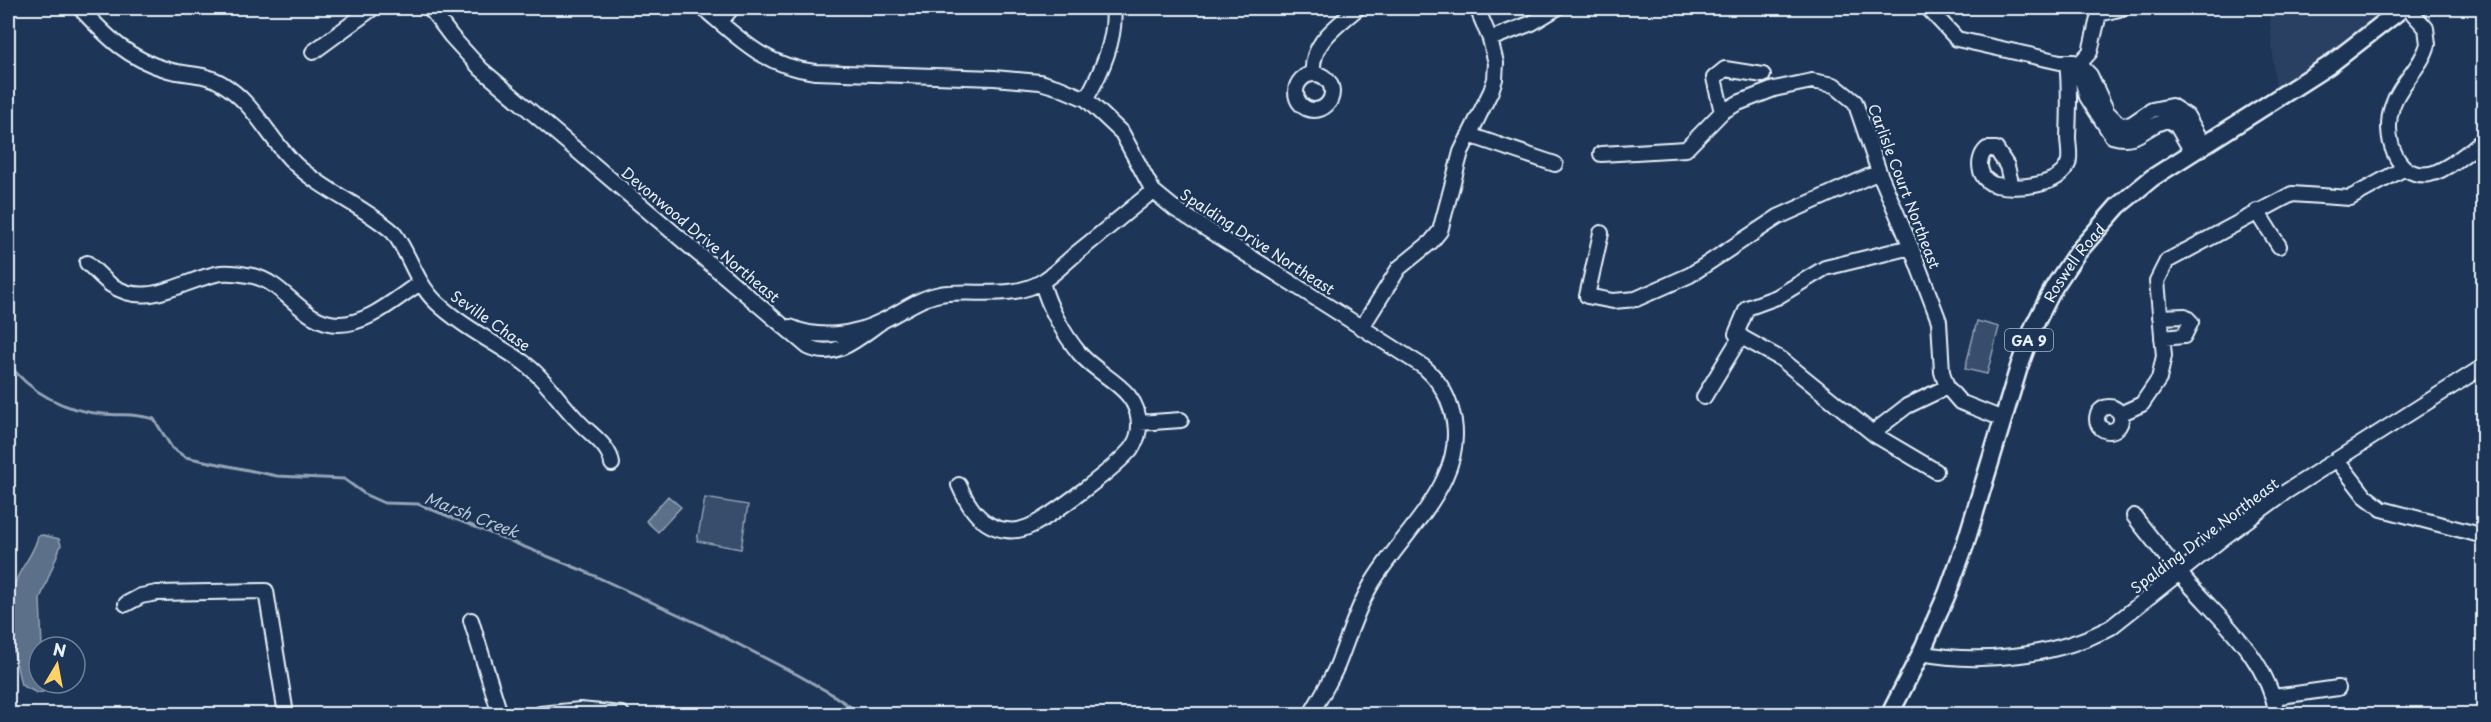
<svg xmlns="http://www.w3.org/2000/svg" width="2491" height="722" font-family="'Playpen Sans',sans-serif">
	<rect width="100%" height="100%" fill="#1d3557"/>
	<filter id="ink" filterUnits="userSpaceOnUse"><feTurbulence type="fractalNoise" baseFrequency=".0167" numOctaves="2"/><feDisplacementMap in="SourceGraphic" scale="12" xChannelSelector="R" yChannelSelector="G"/><feConvolveMatrix kernelMatrix="1 2 1 2 8 2 1 2 1" color-interpolation-filters="sRGB"/></filter>
	<g filter="url(#ink)">
		<path fill="#2a4162" d="M2269,8H2411L2276,92Z"/>
		<path fill="#374d6c" stroke="#909fb2" stroke-width="1.5" d="M1977,321L1999,327L1987,374L1965,369Z
			M705,498L748,505L741,549L697,541Z"/>
		<path fill="#5d7089" stroke="#95a4b5" stroke-width="1.5" d="M668,496L681,507L658,532L646,521Z
			M43,535L59,539L61,545L40,599L42,647H39V683H47L43,692L37,693L21,685C13,650 3,612 17,578C23,564 35,552 38,536Z"/>
		<g fill="none" stroke-linecap="round" stroke-linejoin="round">
			<path stroke="#95a4b5" stroke-width="3" d="M8,362C29,393 66,411 103,414C124,416 133,413 154,419L172,448L185,457L277,476L344,479L366,495L384,503L418,504L584,571L699,624L798,675L830,693L861,714"/>
			<g stroke="#e8f1f8" stroke-width="18">
				<path id="minor" d="M80,8C107,37 128,59 168,70C186,75 205,73 221,83C256,104 268,138 295,164C324,191 363,206 393,232C410,254 415,282 436,302C461,326 494,342 523,362C545,378 559,402 579,422C591,435 610,446 612,464
					M430,8L451,36L481,69L808,347C837,360 858,338 881,322
					M703,8C741,40 763,65 815,72L994,78L1040,82L1060,88L1086,99L1122,133L1153,191L1175,209L1424,367C1438,379 1446,392 1451,409C1473,478 1401,532 1371,585C1356,610 1348,639 1337,666C1330,682 1320,698 1311,714
					M1928,8L1957,39L2060,62H2074
					M2408,8L2426,28L2428,44C2422,67 2399,84 2392,107C2383,133 2394,180 2430,174C2445,171 2472,150 2484,139
					M720,22L732,8
					M1490,39L1532,23L1557,8
					M313,52L373,8
					M2081,62L2082,80L2087,97L2112,136C2140,144 2144,125 2168,120L2177,126L2192,152
					M2081,62L2090,52L2099,14L2123,8
					M2082,67L2090,75L2107,112L2119,124L2130,125L2152,110L2171,106L2187,116L2204,145
					M1296 92a18 18 0 1 1 36 0a18 18 0 1 1-36 0Z
					M1313,74C1310,43 1337,26 1358,8
					M1086,99C1101,73 1117,39 1113,8
					M1722,112L1714,78L1725,69L1763,75
					M1469,135L1555,164
					M1601,154L1686,149L1722,112L1738,103L1774,89L1812,81L1834,85L1855,102L1879,172L1911,247L1939,321L1942,372L1947,387L1960,402L2003,419
					M2012,187L2007,166L1996,149H1987C1975,160 1979,181 1996,185C2017,189 2059,187 2068,164C2071,157 2068,145 2068,137C2069,111 2070,87 2067,62
					M2257,211L2279,246
					M1601,233L1587,296L1613,301L1636,299L1690,275L1778,217L1879,172
					M1911,247L1825,268L1777,297L1747,308L1736,334L1781,359L1875,435L1936,471
					M87,263C95,270 103,279 111,285C149,310 183,279 221,273C230,272 243,274 253,276C286,283 302,324 339,324C369,324 396,298 420,283
					M2160,317L2185,316L2191,322L2184,336L2162,338
					M790,327C819,340 854,335 882,321C901,312 919,298 940,294C973,289 1013,300 1043,281C1056,273 1067,261 1078,252C1103,232 1128,211 1153,191
					M1362,327L1399,268L1431,242L1440,231L1461,152L1491,91L1495,79L1496,63L1490,39L1477,8
					M1704,397L1741,336
					M2097 419a12 12 0 1 1 24 0a12 12 0 1 1-24 0Z
					M2120,414L2142,404L2159,379L2164,356L2157,281L2167,261L2292,194L2350,198L2405,168
					M1139,423L1181,420
					M1875,435L1876,430L1907,406L1947,387
					M2338,461L2365,496L2382,509L2484,536
					M959,485C968,506 981,527 1006,530C1013,531 1021,530 1028,527C1048,519 1121,464 1133,446C1137,440 1139,432 1139,425C1139,388 1101,378 1080,354C1064,335 1048,306 1042,282
					M2134,516C2152,539 2170,562 2189,584C2225,624 2267,659 2277,714
					M126,604L141,596L157,593L266,591L286,714
					M471,620L500,714
					M1921,653C1979,665 2058,656 2111,627L2227,535L2284,493L2484,366
					M2274,697L2338,688
					M540,714L580,710L622,714"/>
			</g>
			<g stroke="#e8f1f8" stroke-width="21">
				<g id="major">
					<path id="s1" d="M1890,714L1921,653L1947,594L1965,545L2019,367L2034,326L2054,287L2076,254L2118,206L2152,178L2328,66L2403,8"/>
				</g>
			</g>
			<use href="#minor" stroke="#1d3557" stroke-width="14"/>
			<use href="#major" stroke="#1d3557" stroke-width="16"/>
		</g>
	</g>
	<g text-anchor="middle" dominant-baseline="central" stroke-width="5" stroke-linejoin="round" paint-order="stroke">
		<rect fill="#1d3557" stroke="#abb9c8" stroke-width="1.5" x="2005" y="329" width="48" height="22" rx="4.5"/>
		<g font-size="14" font-weight="bold" fill="#e8f1f8">
			<text x="2029" y="340">GA 9</text>
		</g>
		<g font-size="15" fill="#e8f1f8" stroke="#1d3557">
			<text transform="translate(1905 186) rotate(69)">Carlisle Court Northeast</text>
			<text transform="translate(701 234) rotate(40)">Devonwood Drive Northeast</text>
			<text transform="translate(1258 241) rotate(33)">Spalding Drive Northeast</text>
			<text stroke="none"><textPath href="#s1" startOffset="490">Roswell Road</textPath></text>
			<text transform="translate(491 320) rotate(35)">Seville Chase</text>
			<text transform="translate(2204 535) rotate(-37)">Spalding Drive Northeast</text>
		</g>
		<g font-size="16" font-style="italic" fill="#b7c4d1" stroke="#1d3557">
			<text transform="translate(472 514) rotate(21)">Marsh Creek</text>
		</g>
	</g>
	<rect width="2491" height="722" fill="none" stroke="#1d3557" stroke-width="30"/>
	<rect x="15" y="15" width="2461" height="692" fill="none" stroke="#e8f1f8" stroke-width="2" filter="url(#ink)"/>
	<g transform="translate(57 665) rotate(10)"><circle r="28" fill="#1d3557" stroke="#6e8097" stroke-width="1.5"/>
	<path d="M0-4.5L10 22L0 15L-10 22Z" fill="#ffd166"/>
	<text y="-9" font-size="16" font-weight="bold" text-anchor="middle" fill="#e8f1f8">N</text>
	</g>
</svg>
